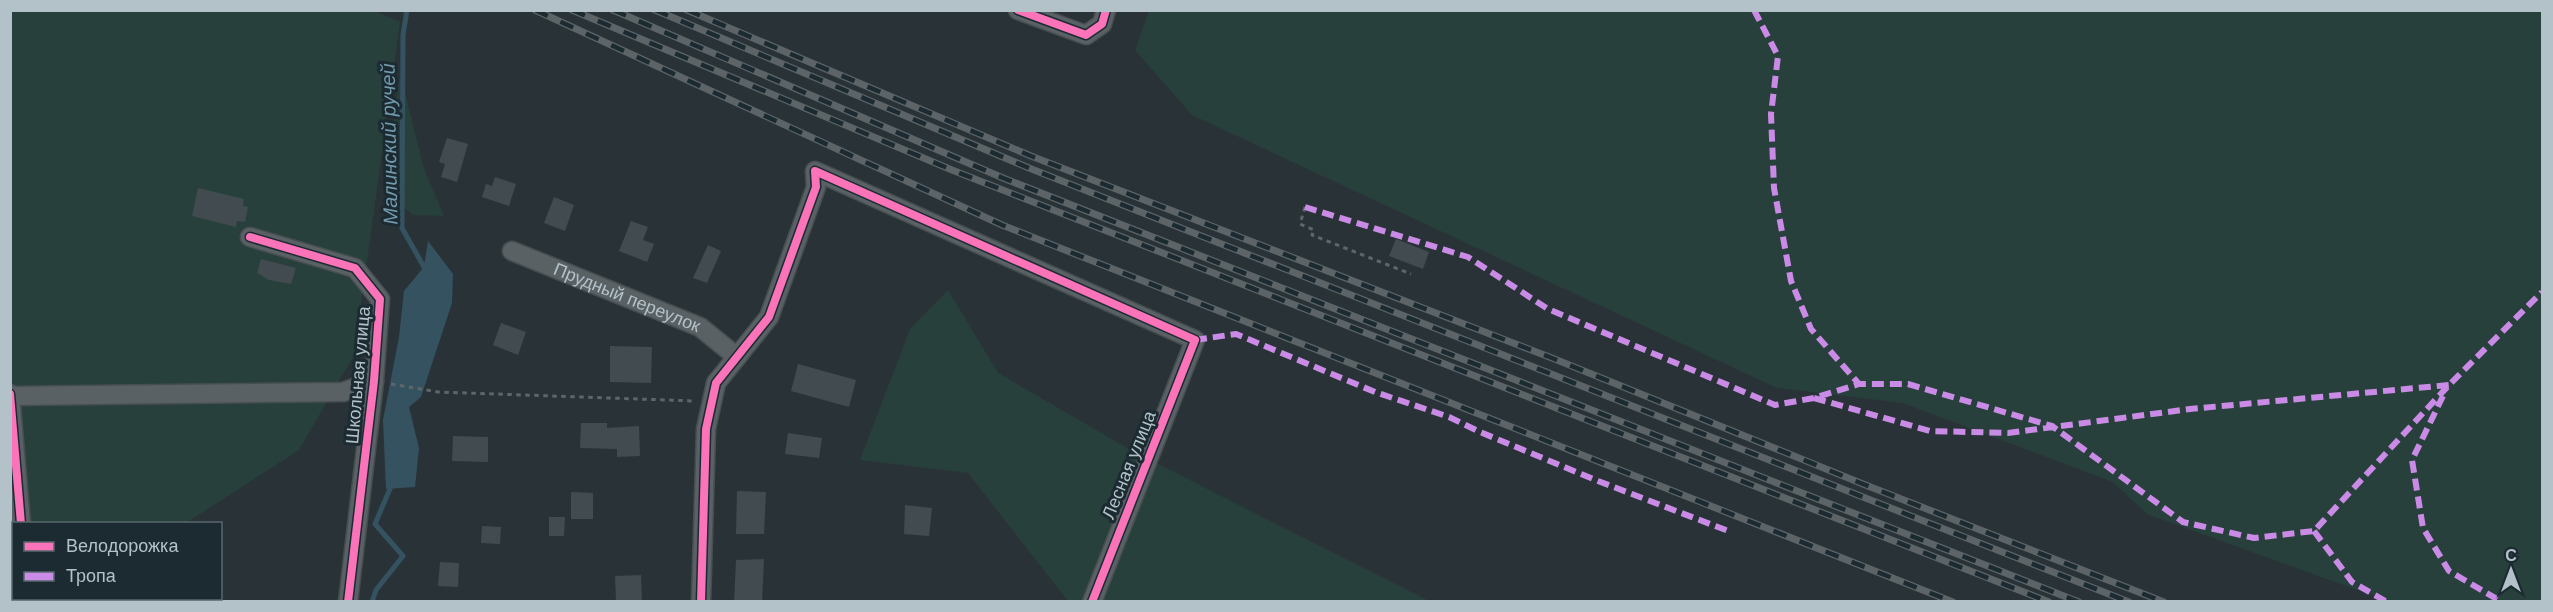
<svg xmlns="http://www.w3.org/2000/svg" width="2553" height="612" font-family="Arial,sans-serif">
	<rect width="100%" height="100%" fill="#293337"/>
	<path fill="#28403c" d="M372,10L400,22L354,355L299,450L186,523L14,524L13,553L11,551L10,11Z
		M1149,11H2542V601H2388L2147,514L2113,482L1903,403L1777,388L1192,115L1135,50Z
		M400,73L424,169L444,216L413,215L393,200L392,137Z
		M948,290L998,373L1134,452L1429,601H1068L968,473L860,460L910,329Z
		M32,599L185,598L186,601L32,602Z"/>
	<path fill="#355260" d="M428,241L453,274L452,303L421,397L409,407L419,448L415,487L386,489L383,420L399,337L404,291L424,267Z"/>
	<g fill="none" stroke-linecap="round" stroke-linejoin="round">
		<path stroke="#355260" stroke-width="5" d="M407,10L403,35L402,228L424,267L425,273
			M372,602L376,590L403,556L375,524L392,484"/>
	</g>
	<path fill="#424b4f" d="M447,138L468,144L457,182L441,177L445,164L439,162Z
		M495,177L516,184L509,206L482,197L486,184L492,186Z
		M198,188L244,199L243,206L248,207L245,222L237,221L236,227L192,216Z
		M554,197L574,205L565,231L544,223Z
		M631,221L648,227L643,240L654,244L647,262L619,251Z
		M1396,239L1429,252L1423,269L1389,256Z
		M708,245L721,251L707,283L693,278Z
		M261,259L296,268L291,284L269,280L257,273Z
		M501,323L526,332L518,355L493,345Z
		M610,346L652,347L651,383L610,382Z
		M798,364L856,380L849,407L791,391Z
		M581,423H607V428L639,426L640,456L617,457V449L580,448Z
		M788,433L822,438L819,458L785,454Z
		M453,436L488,437V462L452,461Z
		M737,491L766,492L764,534H736Z
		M571,492L593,493V519H571Z
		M905,505L932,508L929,536L904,534Z
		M549,517H565L564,536H549Z
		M482,526L501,527L500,544L481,543Z
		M764,559L762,602H734L736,560Z
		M440,562L459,563L458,587L438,586Z
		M641,575L642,602H616L615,576Z"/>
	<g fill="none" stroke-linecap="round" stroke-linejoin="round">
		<g stroke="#474e52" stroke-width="21">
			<g id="minor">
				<path d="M1018,10L1086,35L1102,24L1106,10"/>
				<path d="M250,237L355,268L380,299L374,381L348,602"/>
				<path id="s1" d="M512,251L700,327L737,357"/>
				<path d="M10,394L21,524"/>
				<path d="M11,396L343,392L374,381"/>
				<path d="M10,595L14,598"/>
				<path d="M701,602L706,429L716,383L769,317L816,187L815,171L1195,340L1092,602"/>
			</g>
		</g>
		<path stroke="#5d6669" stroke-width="3" stroke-dasharray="4.5 4.5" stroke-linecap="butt" d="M1305,207L1300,224L1314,230L1312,235L1411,274
			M391,384L438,392L695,401"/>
		<use href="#minor" stroke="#596165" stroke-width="18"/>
		<g stroke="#5d6468" stroke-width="7">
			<path id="rail" d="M535,10L1002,225L1953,602
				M572,10L952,170L2049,602
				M613,10L1003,178L2079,602
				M655,10L1029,168L2129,602
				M687,10L1031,156L1552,358L1863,484L2164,602"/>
		</g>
		<use href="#rail" stroke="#1c2b32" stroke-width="4.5" stroke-dasharray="14" stroke-linecap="butt"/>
		<path stroke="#ca8be6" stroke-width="6" stroke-dasharray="12 6" stroke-linecap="butt" d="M1754,10L1778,56L1771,114L1774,188L1791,281L1811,329L1859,384
			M1305,207L1468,257L1548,309L1775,405L1814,398L1859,384H1908L2052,426L2183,522L2254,538L2314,531L2449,385L2542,292
			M1195,340L1236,334L1375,392L1449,417L1480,432L1598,481L1731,532
			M2443,396L2412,460L2423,528L2449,571L2502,602
			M1814,398L1930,431L2008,433L2190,409L2449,385
			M2314,531L2352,582L2387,602"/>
		<g stroke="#1c2b32" stroke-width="11">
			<path id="cycleway" d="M1018,10L1086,35L1102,24L1106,10
				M250,237L355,268L380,299L374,381L348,602
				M10,394L21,524
				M701,602L706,429L716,383L769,317L816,187L815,171L1195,340L1092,602"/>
		</g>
		<use href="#cycleway" stroke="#fb73b8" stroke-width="8"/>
	</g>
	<g text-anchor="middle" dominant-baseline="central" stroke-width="6" stroke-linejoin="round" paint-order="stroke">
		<g font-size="18" fill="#b3c1c9" stroke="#1c2b32">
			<text stroke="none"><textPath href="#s1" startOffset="124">Прудный переулок</textPath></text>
			<text transform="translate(358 375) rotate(-85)">Школьная улица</text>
			<text transform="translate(1129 465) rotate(-68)">Лесная улица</text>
		</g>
		<g font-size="20" font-style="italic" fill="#7299ac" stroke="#1c2b32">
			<text transform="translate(389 144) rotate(-91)">Малинский ручей</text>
		</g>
	</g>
	<rect width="2553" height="612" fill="none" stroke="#b3c1c9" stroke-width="24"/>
	<rect x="12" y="522" width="210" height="78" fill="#1c2b32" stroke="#58676e" stroke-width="1.5"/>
	<rect x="24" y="542" width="30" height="9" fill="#fb73b8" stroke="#58676e" stroke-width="1.5"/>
	<text x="66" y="552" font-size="18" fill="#b3c1c9">Велодорожка</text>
	<rect x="24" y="572" width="30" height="9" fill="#ca8be6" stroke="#58676e" stroke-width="1.5"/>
	<text x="66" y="582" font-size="18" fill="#b3c1c9">Тропа</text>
	<g transform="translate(2511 570)" stroke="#1c2b32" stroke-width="4.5" paint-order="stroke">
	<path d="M0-4.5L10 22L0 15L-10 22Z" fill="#b3c1c9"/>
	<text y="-9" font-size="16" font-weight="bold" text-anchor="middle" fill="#b3c1c9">С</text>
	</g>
</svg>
